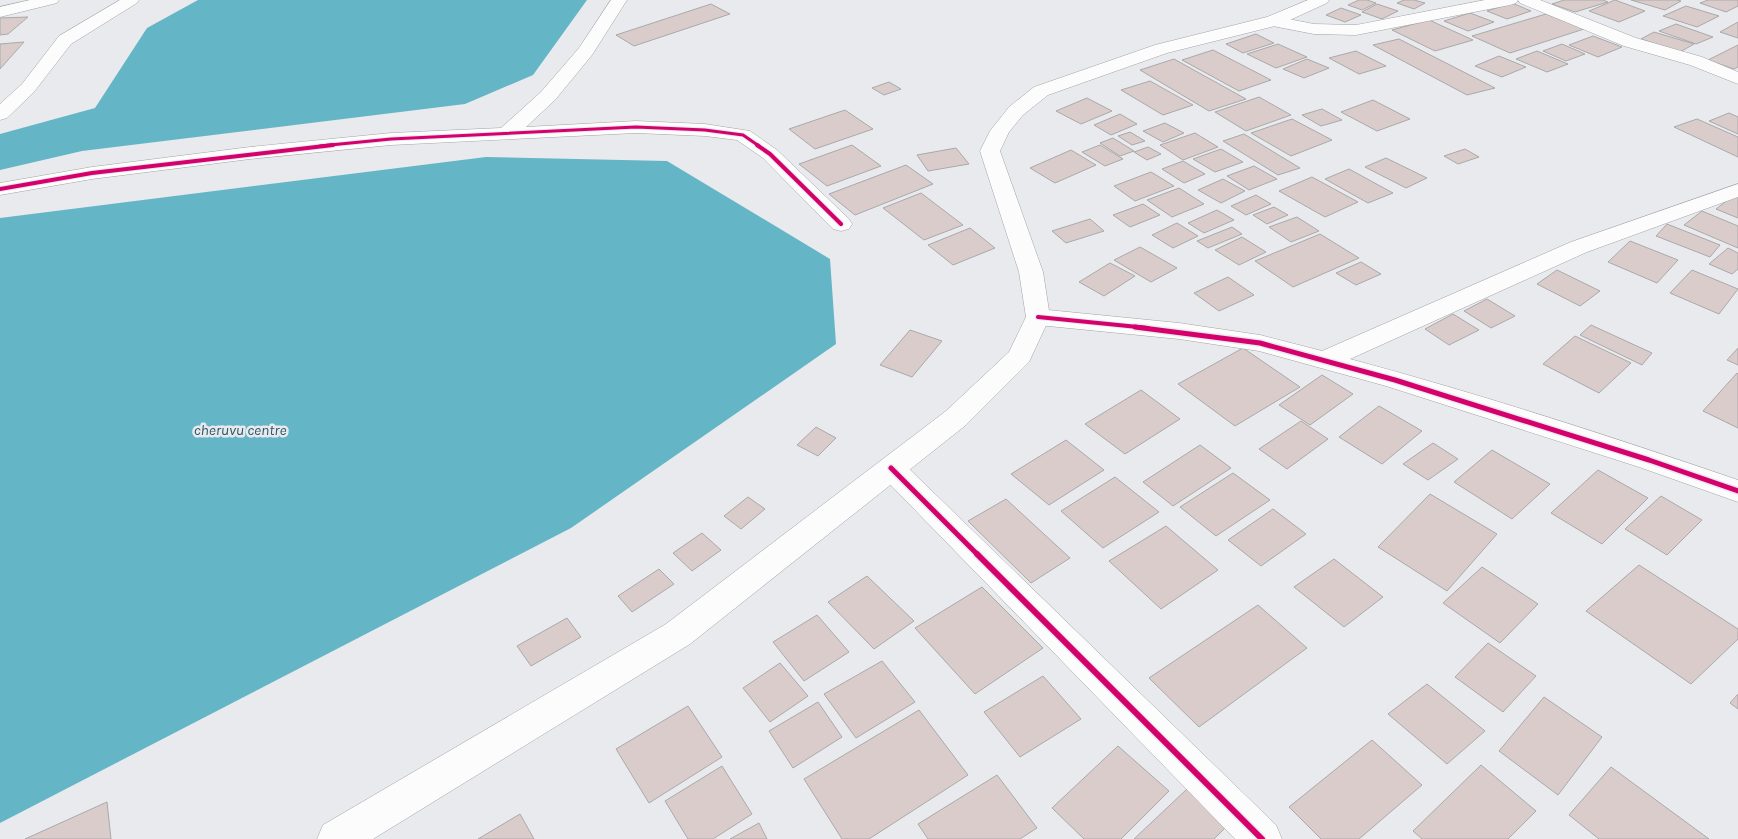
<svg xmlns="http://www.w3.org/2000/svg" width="1738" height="839" font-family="Karla,sans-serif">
	<rect width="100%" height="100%" fill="#e8eaed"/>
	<path fill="#64b5c6" d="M198,0H587L533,75L465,104L82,151L0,170V134L95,108L147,28Z
		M486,157L667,161L830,259L836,344L571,528L0,823V218Z"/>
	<path fill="#dbcccc" stroke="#a9a9aa" d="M1359,0H1367L1376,3L1362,10L1348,5Z
		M1404,0H1414L1425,3L1414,9L1397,3Z
		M1564,0H1603L1608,2L1575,12L1552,4Z
		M1615,0L1645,11L1619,22L1589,11Z
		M1631,0H1677L1681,1L1665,10Z
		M1708,0H1738V6L1726,12L1700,3Z
		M1512,3L1531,11L1507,19L1487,11Z
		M711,4L730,14L634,46L616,35Z
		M1377,4L1398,11L1382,19L1362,12Z
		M1686,6L1719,16L1697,27L1663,16Z
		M1341,8L1361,15L1345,22L1326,15Z
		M1470,13L1494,22L1468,31L1444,21Z
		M1546,14L1584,29L1510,53L1472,36Z
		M28,17L8,34L0,35V18Z
		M1429,20L1473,40L1435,51L1392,30Z
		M1738,22V38L1720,32Z
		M1676,24L1713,37L1696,44L1659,31Z
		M1654,32L1694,44L1680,52L1641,39Z
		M1256,34L1274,43L1243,53L1226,44Z
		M1593,36L1622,47L1598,57L1569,45Z
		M1399,39L1495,88L1467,95L1373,45Z
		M24,42L0,69V44Z
		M1278,44L1307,57L1276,68L1247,54Z
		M1562,44L1585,54L1566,61L1543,51Z
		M1738,45V67L1734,69L1708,60Z
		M1213,50L1271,80L1239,91L1182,60Z
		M1356,51L1386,66L1359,74L1329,58Z
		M1537,51L1568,64L1547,72L1516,59Z
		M1499,56L1526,67L1502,77L1475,66Z
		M1174,59L1246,99L1209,111L1140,70Z
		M1307,59L1329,68L1304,78L1283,69Z
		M1150,81L1193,105L1163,115L1121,90Z
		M889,82L901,89L884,95L872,88Z
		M1259,97L1291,115L1246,131L1215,112Z
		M1087,98L1112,111L1081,124L1056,111Z
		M1373,100L1410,119L1377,131L1341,112Z
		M1322,109L1342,120L1321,126L1302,115Z
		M845,110L873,129L815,149L789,129Z
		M1729,113L1738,117V134L1709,121Z
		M1120,114L1137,124L1111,135L1094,125Z
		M1292,119L1332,140L1291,156L1251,133Z
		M1697,119L1738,137V157L1674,127Z
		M1165,123L1184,133L1163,142L1143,131Z
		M1130,132L1145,141L1132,145L1118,136Z
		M1195,133L1218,147L1183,160L1160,145Z
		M1244,134L1300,168L1278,175L1223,141Z
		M1113,138L1134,151L1120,156L1100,143Z
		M852,145L881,166L827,186L799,164Z
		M1100,145L1123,159L1105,166L1082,152Z
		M1148,147L1161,154L1147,160L1134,152Z
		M956,148L969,164L928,171L917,155Z
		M1221,149L1243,162L1215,172L1193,159Z
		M1465,149L1479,157L1458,164L1444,156Z
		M1071,150L1096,165L1055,183L1030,168Z
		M1386,158L1427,178L1406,188L1365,167Z
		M1183,161L1205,174L1184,183L1162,169Z
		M906,165L933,184L855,215L829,194Z
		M1254,166L1277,179L1249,190L1227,176Z
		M1349,169L1393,193L1368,203L1325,179Z
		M1151,172L1174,186L1135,201L1114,186Z
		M1312,177L1358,202L1325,217L1279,191Z
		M1223,179L1245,191L1221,203L1198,190Z
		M1179,188L1204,204L1172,217L1147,200Z
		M921,193L963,225L924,240L883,208Z
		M1256,195L1271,204L1246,215L1231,206Z
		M1733,196L1738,198V218L1716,209Z
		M1143,204L1160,215L1130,227L1113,215Z
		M1274,207L1288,215L1267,224L1253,215Z
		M1217,210L1234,220L1204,233L1188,223Z
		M1702,211L1738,226V248L1684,225Z
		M1297,217L1319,231L1291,242L1269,227Z
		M1090,219L1104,231L1066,243L1052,231Z
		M1177,223L1198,236L1173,248L1152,235Z
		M1667,224L1720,245L1710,257L1656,236Z
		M1232,227L1242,234L1208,248L1197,241Z
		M970,228L995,248L953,265L928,245Z
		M1320,234L1359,258L1293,287L1255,261Z
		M1242,237L1266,252L1239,265L1215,250Z
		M1630,241L1678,260L1657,283L1608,262Z
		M1140,247L1177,268L1151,282L1114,260Z
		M1728,248L1738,253V269L1732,274L1709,264Z
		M1361,262L1381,274L1356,285L1336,273Z
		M1110,263L1135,276L1104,296L1079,282Z
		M1557,270L1600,291L1580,306L1537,284Z
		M1692,270L1738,289L1719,314L1670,293Z
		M1228,277L1254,295L1219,311L1194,293Z
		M1487,299L1515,316L1491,328L1464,311Z
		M1453,314L1479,330L1449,345L1425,329Z
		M1591,325L1652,353L1642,365L1580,335Z
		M910,330L942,341L912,377L880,365Z
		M1575,336L1631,363L1599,393L1543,364Z
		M1243,348L1300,387L1235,426L1178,384Z
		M1738,348V365L1727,360Z
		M1737,373L1738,374V428L1703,411Z
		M1322,375L1353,394L1310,425L1279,405Z
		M1141,390L1180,419L1125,454L1085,424Z
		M1379,406L1422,431L1382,464L1339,437Z
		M1301,421L1328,439L1287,469L1259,449Z
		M816,427L836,438L818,456L797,445Z
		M1066,440L1104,470L1049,505L1011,474Z
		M1433,443L1458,459L1428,480L1403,464Z
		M1200,445L1231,468L1173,506L1143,482Z
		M1492,450L1550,484L1512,519L1454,482Z
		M1598,470L1648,498L1602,544L1551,513Z
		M1233,473L1270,500L1216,536L1180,507Z
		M1115,477L1159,512L1103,548L1061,511Z
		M1430,494L1497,534L1447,591L1378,547Z
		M1661,496L1702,520L1667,555L1625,529Z
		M748,497L765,509L741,529L724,516Z
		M1006,499L1070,558L1031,583L968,521Z
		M1273,509L1306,534L1261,566L1228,540Z
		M1166,526L1218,570L1161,609L1109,561Z
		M702,533L721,550L692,571L673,553Z
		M1334,559L1383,597L1344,627L1294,587Z
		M1639,565L1738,629V639L1691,684L1586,611Z
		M1482,567L1538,604L1500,643L1443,603Z
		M659,569L674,584L632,612L618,596Z
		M867,576L914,621L874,649L828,602Z
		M982,587L1043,648L975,694L915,628Z
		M1258,605L1307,648L1199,727L1149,678Z
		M817,615L849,652L804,681L773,642Z
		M567,618L581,637L531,666L517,646Z
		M1488,643L1536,676L1503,712L1455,677Z
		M882,661L915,702L856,738L824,694Z
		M780,663L808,696L770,722L743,688Z
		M1043,676L1081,719L1020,757L984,712Z
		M1427,684L1485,731L1447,764L1388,714Z
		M1738,694V709L1730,703Z
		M1544,697L1602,737L1558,795L1499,751Z
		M818,702L842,737L793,768L769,731Z
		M688,706L722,757L649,803L616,749Z
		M919,710L968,775L869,839H842L804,779Z
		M1372,740L1422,785L1359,839H1321L1289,807Z
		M1118,746L1169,791L1121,839H1084L1052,808Z
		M1481,765L1536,811L1508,839H1422L1413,831Z
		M722,766L752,814L713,839H688L665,801Z
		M1611,767L1709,839H1599L1569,815Z
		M997,775L1037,828L1020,839H928L918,824Z
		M1187,789L1227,826L1214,839H1134Z
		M107,802L111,839H25Z
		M520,814L534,839H478Z
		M759,823L767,839H730Z"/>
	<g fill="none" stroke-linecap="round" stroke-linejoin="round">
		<g stroke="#a2a3a5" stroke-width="1">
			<path id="street" d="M30,0H59L57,3L0,17V7Z
				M120,0H139L137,3L71,44L34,92L7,118L0,120V104L22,84L59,36Z
				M611,0H627L592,55L555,100L526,127L636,121L705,124L750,131L777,150L849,219L852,224L849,229L841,231L833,229L763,158L737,140L705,136L636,133L391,145L250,159L92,179L0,195V183L92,167L250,147L391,133L501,128L541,92L579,48Z
				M1485,0H1518L1516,3L1510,5L1356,35L1314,34L1267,25L1265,21L1267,17L1273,16L1314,24L1356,25Z
				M1518,0H1540L1636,38L1702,57L1738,72V84L1690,65L1624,46L1520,3Z
				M1738,184V197L1587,252L1350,359C1480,394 1610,436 1738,480V502L1639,467L1386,386L1259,351L1179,339L1038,325L1029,322L1026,317L1029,312L1038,309L1179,323L1260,335L1322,351L1571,242Z
				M891,457L901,461L1276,825L1282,839H1235L881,475L877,468L881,461Z"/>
		</g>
		<g stroke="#a2a3a5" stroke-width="1">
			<path id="secondary" d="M1308,0H1329L1327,3L1279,25L1167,53L1048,95L1023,115L1009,132L1000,151L1043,272L1050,317L1029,362L966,425L690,644L373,839H317L323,825L666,624L946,411L1009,352L1026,317L1019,272L980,151L990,131L1009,107L1034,87L1155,45L1267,17Z"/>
		</g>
		<use href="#street" fill="#fcfcfc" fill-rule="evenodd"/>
		<use href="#secondary" fill="#fcfcfc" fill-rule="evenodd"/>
		<g stroke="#e7e9ee" stroke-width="5">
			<path id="cycleway-far3" d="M320,146L391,139L636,127L705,130L743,135L759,146"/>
		</g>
		<g stroke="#e7e9ee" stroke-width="6">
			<path id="cycleway-far2" d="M757,145L770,154L841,224
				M0,189L92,173L333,145
				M1038,317L1148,328"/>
		</g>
		<g stroke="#e7e9ee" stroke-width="8">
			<path id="cycleway-far1" d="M1135,327L1260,343L1395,380L1649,460L1738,491
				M891,468L978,555"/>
		</g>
		<g stroke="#e7e9ee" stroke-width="9">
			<path id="cycleway" d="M977,554L1262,839"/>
		</g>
		<use href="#cycleway-far3" stroke="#d6006c" stroke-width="3"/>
		<use href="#cycleway-far2" stroke="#d6006c" stroke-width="4"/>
		<use href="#cycleway-far1" stroke="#d6006c" stroke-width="5"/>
		<use href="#cycleway" stroke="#d6006c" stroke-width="6"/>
	</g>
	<g text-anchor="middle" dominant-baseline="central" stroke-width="5" stroke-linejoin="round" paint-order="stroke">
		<g font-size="15" font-style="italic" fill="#295862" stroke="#e7e9ee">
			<text x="240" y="430">cheruvu centre</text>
		</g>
	</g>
</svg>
